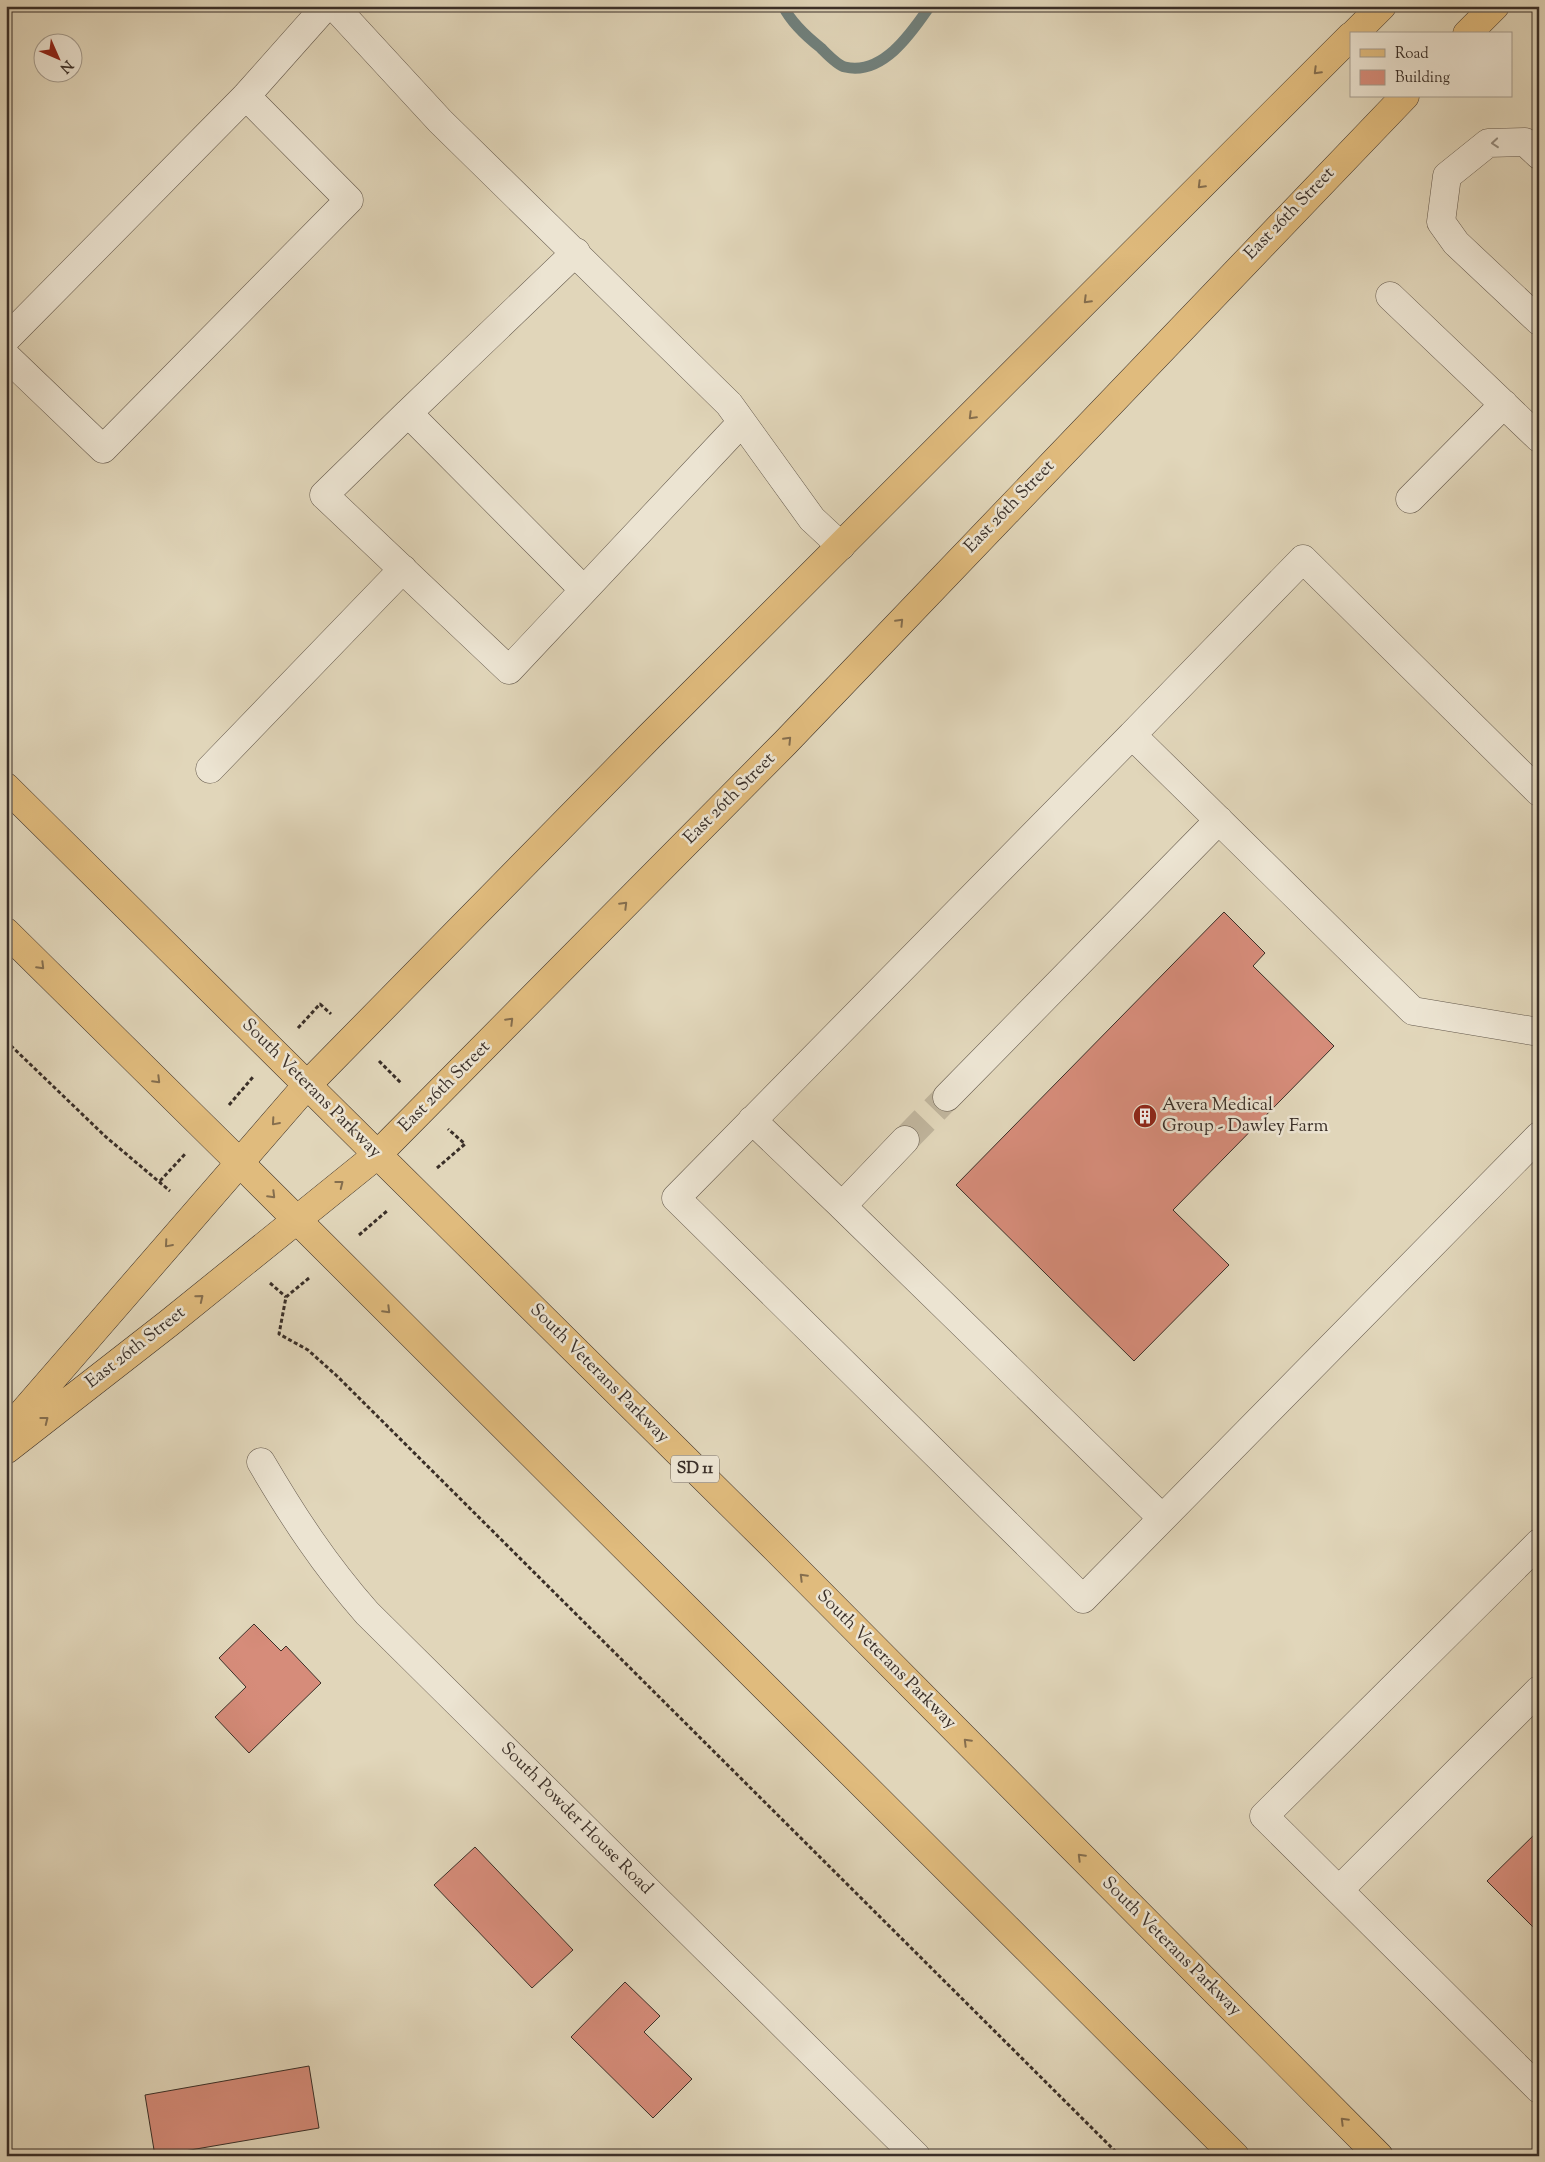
<svg xmlns="http://www.w3.org/2000/svg" width="1545" height="2162" font-family="'Sorts Mill Goudy',serif">
	<rect width="100%" height="100%" fill="#e1d6ba"/>
	<filter id="stains"><feTurbulence type="fractalNoise" baseFrequency=".004" numOctaves="4"/><feColorMatrix values="0 0 0 0 .2 0 0 0 0 .09 0 0 0 0 .02 0 0 0 .5 -.17"/></filter>
	<radialGradient id="worn" r=".72"><stop offset=".6" stop-color="#630" stop-opacity="0"/><stop offset="1" stop-color="#630" stop-opacity=".3"/></radialGradient>
	<g fill="none" stroke-linecap="round" stroke-linejoin="round">
		<path stroke="#71817d" stroke-width="11" d="M783,6C791,22 807,37 821,48C827,54 837,65 845,67C883,76 912,32 930,6"/>
	</g>
	<path fill="#d68c7a" stroke="#3a2f28" d="M1224,912L1265,953L1253,966L1334,1046L1173,1210L1229,1265L1134,1361L956,1185Z
		M254,1624L281,1651L286,1646L321,1683L249,1753L215,1717L246,1687L219,1658Z
		M1539,1830V1933L1487,1881Z
		M475,1847L573,1950L532,1988L434,1885Z
		M625,1982L660,2016L644,2032L692,2079L653,2118L571,2037Z
		M309,2066L319,2128L155,2156L145,2095Z"/>
	<g fill="none" stroke-linecap="round" stroke-linejoin="round">
		<path stroke="#c0b59d" stroke-width="28" stroke-dasharray="28 14" stroke-linecap="butt" d="M905,1140L947,1097"/>
		<g stroke="#64594c" stroke-width="29">
			<path id="minor" d="M334,6L440,121L729,404L812,519L841,546
				M1539,155L1525,142L1488,143L1447,176L1441,222L1456,243L1539,321
				M1390,296L1539,438
				M6,339L246,96L326,6
				M6,356L103,449L349,200L246,96
				M408,413L576,252
				M1410,499L1504,404
				M583,589L408,413L324,495L509,670L742,422
				M1132,735L676,1198L1083,1599L1539,1136
				M210,769L403,569
				M1539,792L1303,559L1132,735L1413,1011L1539,1032
				M947,1097L1219,820
				M752,1120L842,1206L905,1140
				M842,1206L1162,1518
				M261,1462C294,1518 324,1564 367,1613L916,2156
				M1539,1543L1264,1816L1539,2089
				M1340,1889L1539,1690"/>
		</g>
		<g stroke="#3a2f28" stroke-width="29">
			<path id="major" d="M1354,34L1382,6
				M1467,34L1495,6
				M6,1432L307,1085L649,737L1351,36
				M6,1450L169,1323L377,1155L785,743L1405,96"/>
		</g>
		<g stroke="#3a2f28" stroke-width="29">
			<path id="highway" d="M6,787L777,1550L1379,2156
				M6,932L240,1163L1235,2156"/>
		</g>
		<path stroke="#3a2f28" stroke-width="3" stroke-dasharray="4 2.5" stroke-linecap="butt" d="M298,1028L320,1004L331,1014
			M6,1041L106,1137L170,1191
			M379,1061L401,1083
			M229,1105L253,1077
			M437,1168L465,1144L448,1129
			M160,1181L185,1154
			M359,1235L387,1211
			M309,1278L286,1297L279,1334L308,1350L337,1376L1120,2156
			M270,1283L286,1297"/>
		<use href="#minor" stroke="#ece4d2" stroke-width="28"/>
		<use href="#major" stroke="#e0bb7d" stroke-width="28"/>
		<use href="#highway" stroke="#e0bb7d" stroke-width="28"/>
	</g>
	<defs><path id="oneway-chevron" d="M-2-3.5L2.5 0L-2 3.5" fill="none" stroke-width="1.6" stroke-linecap="round" stroke-linejoin="round" transform="scale(1.25)"/></defs>
	<g stroke="#856e4e">
		<use href="#oneway-chevron" transform="translate(1317 71) rotate(135)"/>
		<use href="#oneway-chevron" transform="translate(1201 185) rotate(135)"/>
		<use href="#oneway-chevron" transform="translate(1087 300) rotate(135)"/>
		<use href="#oneway-chevron" transform="translate(972 416) rotate(135)"/>
		<use href="#oneway-chevron" transform="translate(900 622) rotate(-46)"/>
		<use href="#oneway-chevron" transform="translate(788 740) rotate(-46)"/>
		<use href="#oneway-chevron" transform="translate(624 905) rotate(-45)"/>
		<use href="#oneway-chevron" transform="translate(41 966) rotate(45)"/>
		<use href="#oneway-chevron" transform="translate(510 1021) rotate(-45)"/>
		<use href="#oneway-chevron" transform="translate(157 1080) rotate(45)"/>
		<use href="#oneway-chevron" transform="translate(275 1122) rotate(131)"/>
		<use href="#oneway-chevron" transform="translate(340 1184) rotate(-38)"/>
		<use href="#oneway-chevron" transform="translate(272 1195) rotate(45)"/>
		<use href="#oneway-chevron" transform="translate(168 1244) rotate(131)"/>
		<use href="#oneway-chevron" transform="translate(200 1298) rotate(-39)"/>
		<use href="#oneway-chevron" transform="translate(387 1310) rotate(45)"/>
		<use href="#oneway-chevron" transform="translate(45 1420) rotate(-38)"/>
		<use href="#oneway-chevron" transform="translate(803 1577) rotate(-135)"/>
		<use href="#oneway-chevron" transform="translate(967 1742) rotate(-135)"/>
		<use href="#oneway-chevron" transform="translate(1081 1857) rotate(-135)"/>
		<use href="#oneway-chevron" transform="translate(1344 2121) rotate(-135)"/>
	</g>
	<use stroke="#938a7d" href="#oneway-chevron" transform="translate(1495 143) rotate(175)"/>
	<defs>
		<g id="building-disc" transform="scale(1.25)"><circle r="9.5" fill="#8f2418" stroke="#ece4d2"/><path d="M-4-6H4V6H1V3H-1V6H-4ZM-2.5-4.3h1.7v1.8h-1.7ZM.8-4.3h1.7v1.8H.8ZM-2.5-1h1.7V.8h-1.7ZM.8-1h1.7V.8H.8Z" fill="#fff"/></g>
	</defs>
	<g fill-rule="evenodd">
		<use href="#building-disc" x="1145" y="1116"/>
	</g>
	<g text-anchor="middle" dominant-baseline="central" stroke-width="5" stroke-linejoin="round" paint-order="stroke">
		<rect fill="#ece4d2" stroke="#6f655b" stroke-width="1" x="671" y="1455.5" width="48" height="27" rx="4"/>
		<g font-size="16" font-weight="bold" fill="#3a2f28">
			<text x="695" y="1469">SD 11</text>
		</g>
		<g font-size="18" fill="#3a2f28" stroke="#ece4d2">
			<text transform="translate(1290 214) rotate(-46)">East 26th Street</text>
			<text transform="translate(1010 507) rotate(-46)">East 26th Street</text>
			<text transform="translate(730 799) rotate(-45)">East 26th Street</text>
			<text transform="translate(445 1087) rotate(-45)">East 26th Street</text>
			<text transform="translate(311 1089) rotate(45)">South Veterans Parkway</text>
			<text transform="translate(136 1348) rotate(-38)">East 26th Street</text>
			<text transform="translate(599 1374) rotate(45)">South Veterans Parkway</text>
			<text transform="translate(886 1660) rotate(45)">South Veterans Parkway</text>
			<text transform="translate(576 1819) rotate(45)">South Powder House Road</text>
			<text transform="translate(1171 1947) rotate(45)">South Veterans Parkway</text>
		</g>
		<g font-size="18" fill="#3a2f28" stroke="#ece4d2" text-anchor="start">
			<text x="1162" y="1106">Avera Medical<tspan x="1162" dy="21">Group - Dawley Farm</tspan></text>
		</g>
	</g>
	<rect width="1545" height="2162" fill="none" stroke="#e1d6ba" stroke-width="25"/>
	<rect x="8" y="8" width="1530" height="2147" fill="none" stroke="#3a2f28" stroke-width="2.5"/>
	<rect x="12" y="12" width="1520" height="2137" fill="none" stroke="#3a2f28"/>
	<rect x="1350" y="32" width="162" height="65" fill="#ece4d2" stroke="#a59c8e"/>
	<rect x="1360" y="49" width="25" height="8" fill="#e0bb7d" stroke="#a59c8e"/>
	<text x="1395" y="58" font-size="15" fill="#3a2f28">Road</text>
	<rect x="1360" y="70" width="25" height="15" fill="#d68c7a" stroke="#a59c8e"/>
	<text x="1395" y="82" font-size="15" fill="#3a2f28">Building</text>
	<g transform="translate(58 58) rotate(135)"><circle r="24" fill="#ece4d2" stroke="#a59c8e"/>
	<path d="M0-4L9 19L0 12L-9 19Z" fill="#8f2418"/>
	<text y="-8" font-size="14" font-weight="bold" text-anchor="middle" fill="#3a2f28">N</text>
	</g>
	<rect width="100%" height="100%" filter="url(#stains)"/>
	<rect width="100%" height="100%" fill="url(#worn)"/>
</svg>
